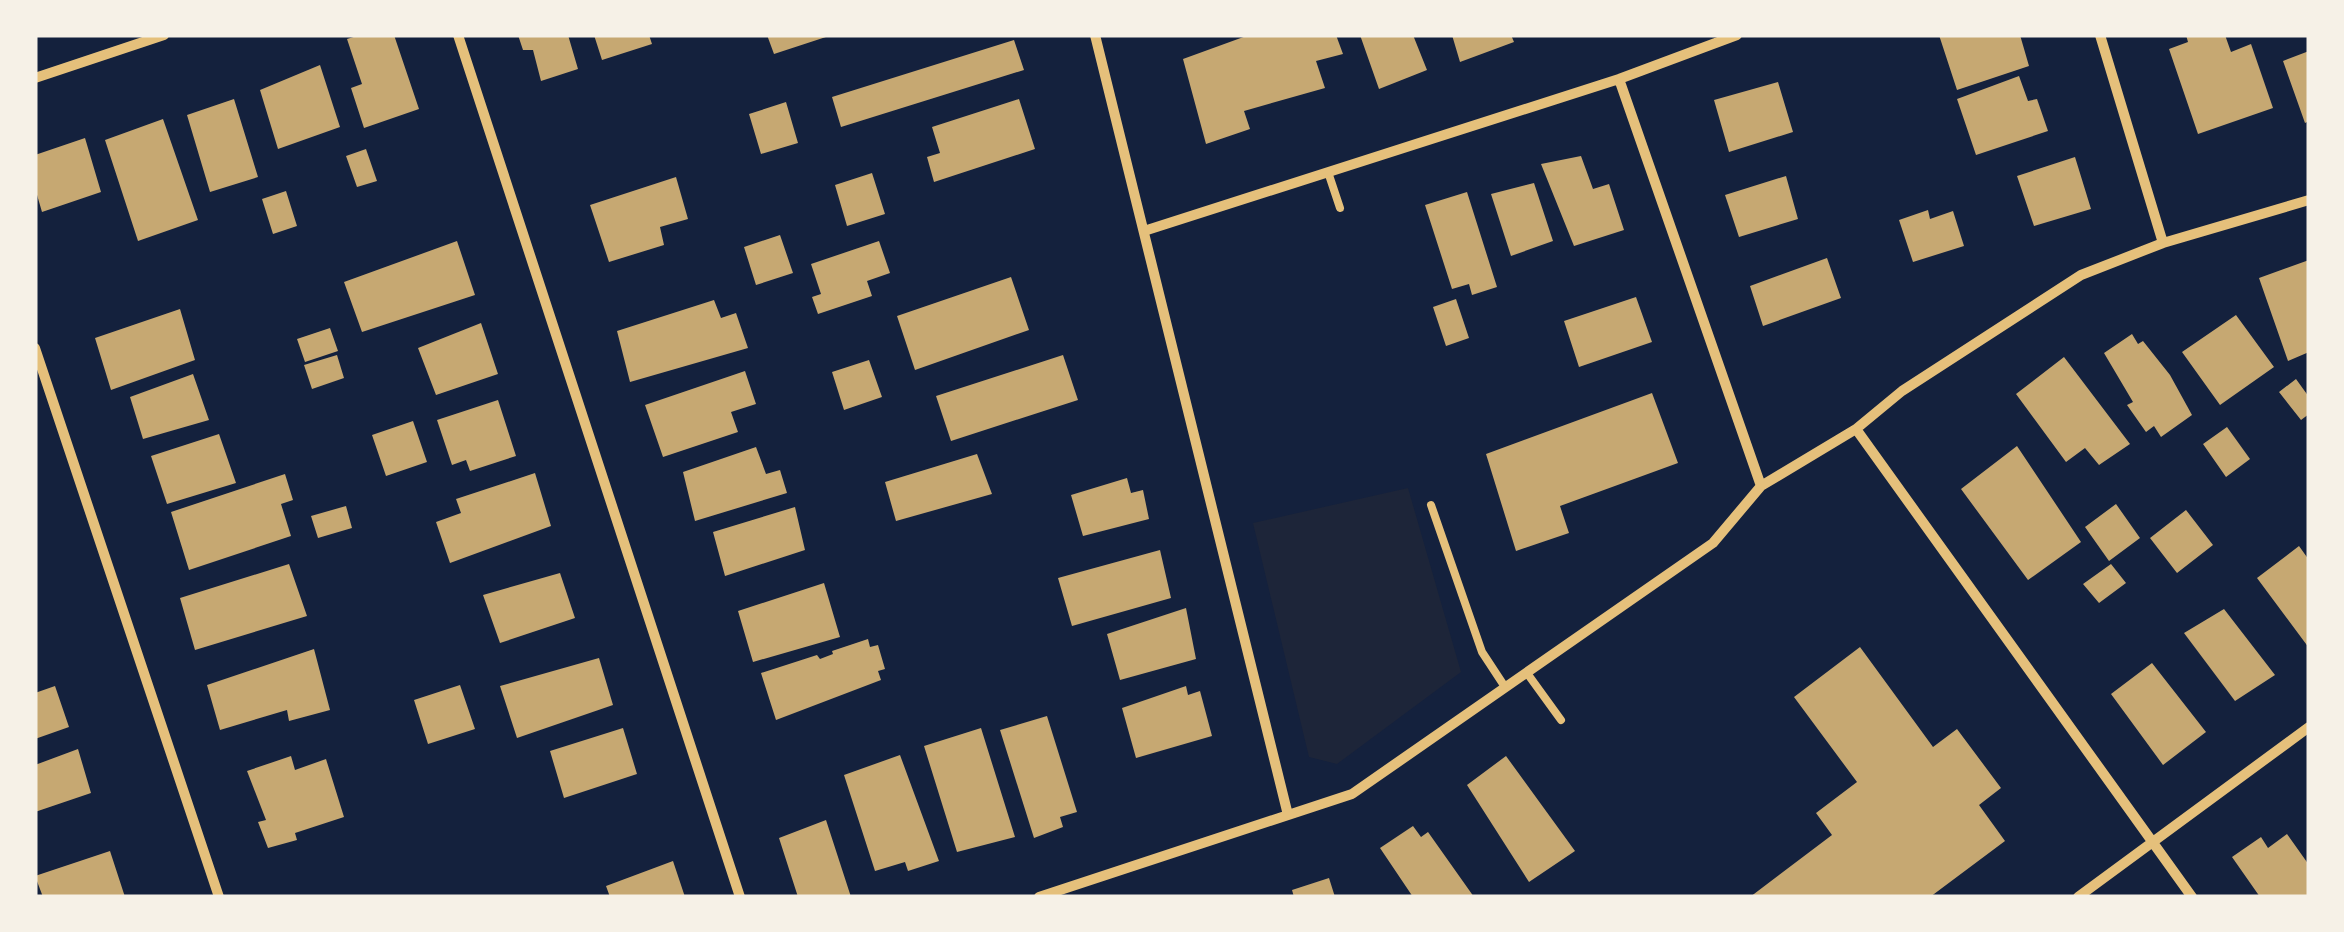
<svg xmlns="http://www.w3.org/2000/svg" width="2344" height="932" font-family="'Public Sans',sans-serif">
	<rect width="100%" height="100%" fill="#14213d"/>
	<path fill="#1d2539" d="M1408,488L1461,672L1337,764L1309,757L1253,523Z"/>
	<path fill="#c6a872" d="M360,35H394L419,109L364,128L351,88L362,84L347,39Z
		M518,35H568L578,69L541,81L533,50H523Z
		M594,35H649L652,44L602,60Z
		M767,35H829V36L774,54Z
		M1249,35H1336L1343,54L1316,61L1325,88L1244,111L1250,129L1206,144L1183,59Z
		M1360,35H1413L1427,70L1379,89Z
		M1452,35H1511L1514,42L1460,62Z
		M1939,35H2020L2029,66L1957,90Z
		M2186,35H2225L2231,52L2251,44L2273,108L2198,134L2169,49L2188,42Z
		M1014,40L1024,70L841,127L832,97Z
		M2309,51V121L2305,123L2283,61Z
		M320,65L340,127L278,149L260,90Z
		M2019,76L2028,101L2037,99L2048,131L1976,155L1957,99Z
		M1778,82L1793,132L1729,152L1714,100Z
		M234,99L258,177L210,192L187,115Z
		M1019,99L1035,149L934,182L927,157L940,153L932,127Z
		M786,102L798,143L761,154L749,114Z
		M163,119L198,220L138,241L105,140Z
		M85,138L101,192L42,212L35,188V155Z
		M366,149L377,181L357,187L346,156Z
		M1581,156L1593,189L1609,184L1624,230L1574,246L1541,164Z
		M2075,157L2091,209L2034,226L2017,176Z
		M872,173L885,214L847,226L835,185Z
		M1786,176L1798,219L1739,237L1725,195Z
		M676,177L688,219L660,227L664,245L609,262L590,205Z
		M1534,183L1553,241L1511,256L1491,194Z
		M286,191L297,226L273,234L262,199Z
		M1467,192L1497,287L1472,295L1469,284L1452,289L1425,205Z
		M1928,210L1930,219L1953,211L1964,246L1913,262L1899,220Z
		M780,235L793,273L756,285L744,247Z
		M457,241L475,295L362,332L344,282Z
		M879,241L890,273L867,281L872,296L818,314L812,297L821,294L811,264Z
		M1827,258L1841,298L1763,326L1750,286Z
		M2309,260V352L2288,361L2259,278Z
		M1011,277L1029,330L915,370L897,316Z
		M1636,297L1652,342L1579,367L1564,321Z
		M1456,299L1469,338L1446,346L1433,307Z
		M714,300L721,318L736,313L748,348L630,382L617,331Z
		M180,309L195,360L111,390L95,338Z
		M2236,315L2274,367L2220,405L2182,352Z
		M481,323L498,374L436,395L418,348Z
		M330,328L338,351L305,362L297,339Z
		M2132,334L2138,344L2143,341L2170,375L2192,415L2161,437L2154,426L2146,432L2127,405L2133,402L2104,353Z
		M337,355L344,378L312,389L304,365Z
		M1063,355L1078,400L951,441L936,396Z
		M2064,357L2130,444L2099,465L2085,448L2066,462L2016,394Z
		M869,360L882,397L844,410L832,372Z
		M745,371L756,404L731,412L738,432L663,457L645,405Z
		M193,374L209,420L143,439L130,397Z
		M2296,379L2309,397V414L2301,420L2279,392Z
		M1652,393L1678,463L1560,506L1569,533L1516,551L1486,454Z
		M498,400L516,456L470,471L466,460L452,465L437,420Z
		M413,421L427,462L386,476L372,435Z
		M2227,427L2250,459L2226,477L2203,444Z
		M219,434L236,483L167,504L151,456Z
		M2017,446L2081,542L2028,580L1961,489Z
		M756,447L766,474L780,470L787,493L695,521L683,472Z
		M977,454L992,494L896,521L885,482Z
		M535,473L551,526L450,563L436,522L461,513L456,499Z
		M285,474L293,500L281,504L291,536L189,570L171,512Z
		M1127,478L1131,493L1143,490L1149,519L1083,536L1071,495Z
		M2116,504L2140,538L2109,561L2085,527Z
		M346,506L352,528L318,538L311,516Z
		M795,507L805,550L725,576L713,532Z
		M2186,510L2213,545L2177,573L2150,538Z
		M2299,546L2309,560V648L2257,578Z
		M1160,550L1171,598L1072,626L1058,578Z
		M289,564L307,616L195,650L180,598Z
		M2111,564L2126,583L2099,603L2083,584Z
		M560,573L575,618L500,643L483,595Z
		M824,583L840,637L753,662L738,611Z
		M1186,608L1196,659L1120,680L1107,634Z
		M2224,609L2275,675L2235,701L2184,633Z
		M868,639L870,647L878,645L885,669L878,671L881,680L776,720L761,673L817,655L820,659L833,654L832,651Z
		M1860,647L1933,747L1957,729L2001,788L1979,805L2005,841L1930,897H1750L1832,835L1816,813L1857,782L1794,697Z
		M314,649L330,710L289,721L287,710L220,730L207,685Z
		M599,658L613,705L517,738L500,686Z
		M2152,663L2206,732L2163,765L2111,694Z
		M460,685L475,729L428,744L414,700Z
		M55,686L69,727L35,739V693Z
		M1186,686L1188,695L1200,691L1212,736L1136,758L1122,708Z
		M1047,716L1077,812L1060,817L1063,827L1034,838L1000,730Z
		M623,728L637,774L564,798L550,751Z
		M981,728L1015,837L957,852L924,746Z
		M78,749L91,793L35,812V765Z
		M900,755L939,861L908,871L905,862L875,871L844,775Z
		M291,756L295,770L326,759L344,817L295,833L297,840L268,848L258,822L266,820L247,771Z
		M1506,756L1575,851L1529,882L1467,785Z
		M826,820L851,897H798L779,838Z
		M1413,826L1421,837L1428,832L1474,897H1413L1380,848Z
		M2287,834L2309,865V897H2260L2232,857L2261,837L2268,848Z
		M110,851L125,897H43L35,876Z
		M673,861L685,897H610L606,886Z
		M1329,878L1335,897H1294L1292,890Z"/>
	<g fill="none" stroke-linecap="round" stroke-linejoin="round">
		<path stroke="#e5c07b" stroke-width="8" d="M1328,172L1340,208
			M1431,505L1482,652L1505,687
			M1527,673L1561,720"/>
		<path stroke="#e5c07b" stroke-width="10" d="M458,35L740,897
			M1095,35L1288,815
			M2100,35L2163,243
			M35,78L164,35
			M1619,79L1761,486
			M1144,231L1619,79L1737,35
			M35,348L219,897
			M1856,429L2192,897
			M1039,897L1352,794L1713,543L1761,486L1856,429L1902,391L2081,275L2163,243L2309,200
			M2078,897L2309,727"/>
	</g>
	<rect width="2344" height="932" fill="none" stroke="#f6f1e7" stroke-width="75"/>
</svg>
